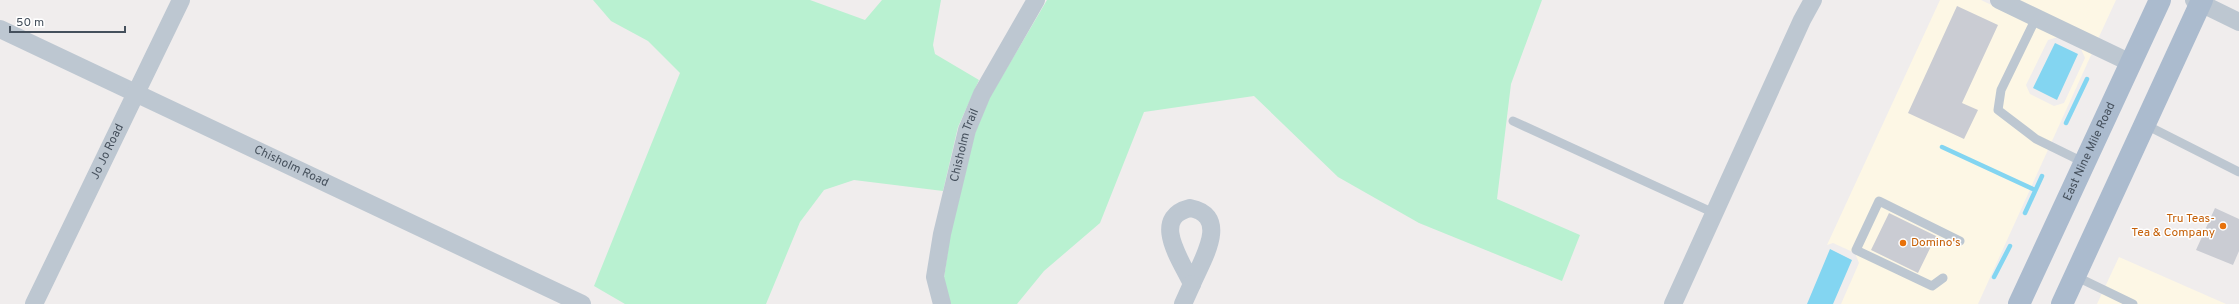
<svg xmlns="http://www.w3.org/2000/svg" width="2239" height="304" font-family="Overpass,sans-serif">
	<rect width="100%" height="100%" fill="#f0eded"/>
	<path fill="#fdf7e5" d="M1940,0H1981L2058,37L2048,40L2026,85L2030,94L2054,106L2064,103L2085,58L2081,49L2092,53L1978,304H1841L1859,263L1855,253L1833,243L1827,245Z
		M2017,0H2116L2098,39Z
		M2119,257L2226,304H2097Z"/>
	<path fill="#b9f1d1" d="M593,0H810L865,20L882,0H941L933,45L935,54L979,80L958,127L943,191L854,180L824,190L800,222L766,304H625L594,286L680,73L648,41L611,21Z
		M1047,0H1542L1511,84L1497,199L1580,235L1562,281L1419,223L1338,177L1254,96L1144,112L1100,223L1044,271L1017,304H950L944,278L950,236L975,133L990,97Z"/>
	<path fill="#83d5f1" d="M2055,43L2078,54L2057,100L2033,88Z
		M1830,249L1852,260L1833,304H1807Z"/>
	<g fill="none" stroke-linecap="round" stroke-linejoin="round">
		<path stroke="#83d5f1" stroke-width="4.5" d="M2066,123L2087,79
			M1942,147L2035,190
			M2025,213L2042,176
			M1994,277L2010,246"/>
	</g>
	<path fill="#caccd3" d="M1957,6L1998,25L1962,103L1978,110L1964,139L1908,113Z
		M2215,208L2239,219V251L2233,265L2196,250Z
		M1889,213L1936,236L1918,273L1871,250Z"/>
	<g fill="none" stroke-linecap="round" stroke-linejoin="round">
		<path stroke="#bdc7d1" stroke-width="9" d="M2036,18L2001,90L1998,110L2036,139L2085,163
			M1513,121L1714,213
			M2144,124L2239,172
			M2075,276L2133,304
			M1943,278L1932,286L1856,250L1879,201L1960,241"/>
		<g stroke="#bdc7d1" stroke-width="18">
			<path d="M1999,0L2131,63"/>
			<path d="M2194,0L2239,22"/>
			<path id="s1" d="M0,29L582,304"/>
			<path d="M1190,208C1231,216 1202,260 1192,284C1181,260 1150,218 1190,208Z"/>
			<path id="s2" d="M34,304L181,0"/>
			<path id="s3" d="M942,304L935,277L942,234L967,130L982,94L1036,0"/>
			<path d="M1183,304L1192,284"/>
			<path d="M1673,304L1802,20L1813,0"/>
		</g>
		<g stroke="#abbbce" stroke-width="22">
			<path id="s4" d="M2019,304L2160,0"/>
			<path d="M2062,304L2202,0"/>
		</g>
	</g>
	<g fill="#e8710a" stroke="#fff" stroke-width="1.5">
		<circle cx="2223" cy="226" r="4"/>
		<circle cx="1903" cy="243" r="4"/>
	</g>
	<g text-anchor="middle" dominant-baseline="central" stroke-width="3" stroke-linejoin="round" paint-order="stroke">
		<g font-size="12" fill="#45505c" stroke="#fff">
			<text stroke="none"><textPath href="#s3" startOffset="163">Chisholm Trail</textPath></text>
			<text stroke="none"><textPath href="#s2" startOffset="169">Jo Jo Road</textPath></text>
			<text stroke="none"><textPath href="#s4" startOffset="168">East Nine Mile Road</textPath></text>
			<text stroke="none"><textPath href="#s1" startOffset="322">Chisholm Road</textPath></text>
		</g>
		<g font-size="12" fill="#c56008" stroke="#fff" text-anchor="end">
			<text x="2215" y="219">Tru Teas-<tspan x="2215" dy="14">Tea &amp; Company</tspan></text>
			<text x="1911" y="243" text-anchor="start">Domino's</text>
		</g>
	</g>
	<path d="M10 26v6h115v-6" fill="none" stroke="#45505c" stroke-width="2"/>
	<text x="16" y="26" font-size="12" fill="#45505c" stroke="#ffffff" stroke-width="3" paint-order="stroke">50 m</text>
</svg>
